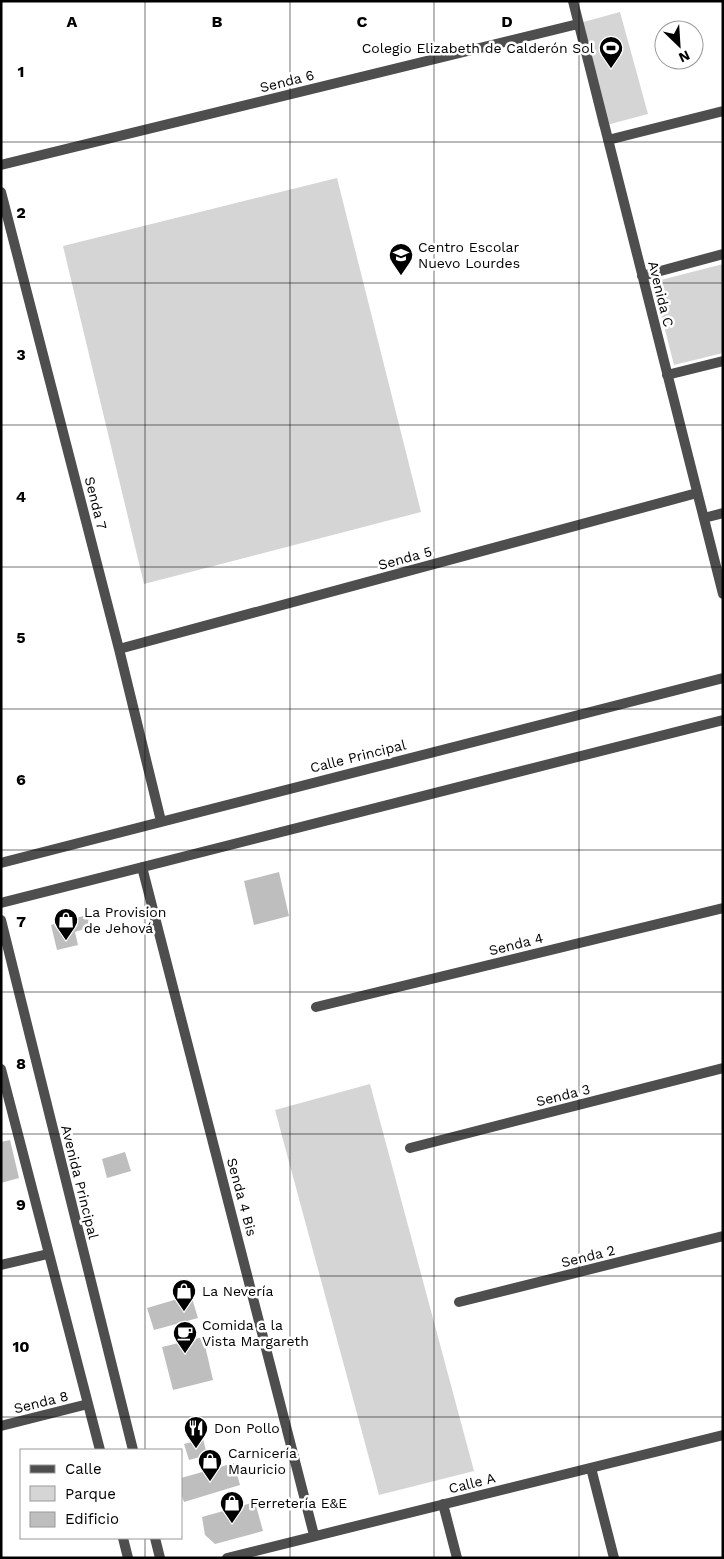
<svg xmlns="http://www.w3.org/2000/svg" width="724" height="1559" font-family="'Work Sans',sans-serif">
	<rect width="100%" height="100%" fill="#fff"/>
	<path fill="#d5d5d5" d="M620,12L648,114L599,127L576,24Z
		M337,178L421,512L144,584L63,246Z
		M723,264V353L674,365L653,282Z
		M370,1084L474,1471L379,1495L275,1110Z"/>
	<path fill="#bebebe" d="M279,872L289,916L254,925L244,881Z
		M87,915L90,927L75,932L78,945L57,950L51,925Z
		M10,1140L19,1178L1,1183V1142Z
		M125,1152L131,1171L107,1178L102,1159Z
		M191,1295L198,1318L154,1330L147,1308Z
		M203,1337L213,1380L173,1390L162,1347Z
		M203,1439L207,1455L189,1460L184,1444Z
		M234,1463L240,1485L184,1502L181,1493V1478Z
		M255,1502L263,1531L215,1544L205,1535L202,1517Z"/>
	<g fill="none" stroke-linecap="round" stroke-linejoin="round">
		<path stroke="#4e4e4e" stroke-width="10" d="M573,1L723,594
			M608,140L723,111
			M1,165L578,24
			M1,192L119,649L161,821
			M642,276L723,254
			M667,375L723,361
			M704,518L723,513
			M119,649L697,493
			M1,863L723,678
			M142,867L314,1535
			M1,903L723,720
			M1,920L133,1450
			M316,1007L723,908
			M1,1069L100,1450
			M410,1148L723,1068
			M1,1265L48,1254
			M459,1302L723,1236
			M1,1426L88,1404
			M591,1468L614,1558
			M443,1504L457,1558
			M123,1538L128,1558
			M155,1538L160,1558
			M227,1558L723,1435"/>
	</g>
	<path fill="none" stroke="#000" stroke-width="1" stroke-opacity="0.55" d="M145,1V1450M290,1V1558M434,1V1558M579,1V1558M1,142H723M1,283H723M1,425H723M1,567H723M1,709H723M1,850H723M1,992H723M1,1134H723M1,1276H723M1,1417H723M145,1538V1558"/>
	<defs>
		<g id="stadium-pin" transform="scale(1.25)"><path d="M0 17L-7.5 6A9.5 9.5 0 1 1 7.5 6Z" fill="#000" stroke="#fff"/><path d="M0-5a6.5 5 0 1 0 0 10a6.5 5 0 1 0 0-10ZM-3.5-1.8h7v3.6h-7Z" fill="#fff"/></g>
		<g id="school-pin" transform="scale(1.25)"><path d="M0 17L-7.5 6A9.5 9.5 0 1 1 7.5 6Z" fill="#000" stroke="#fff"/><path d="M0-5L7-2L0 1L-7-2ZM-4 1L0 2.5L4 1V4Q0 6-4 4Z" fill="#fff"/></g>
		<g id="shop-pin" transform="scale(1.25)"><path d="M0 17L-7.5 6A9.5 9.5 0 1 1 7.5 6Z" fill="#000" stroke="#fff"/><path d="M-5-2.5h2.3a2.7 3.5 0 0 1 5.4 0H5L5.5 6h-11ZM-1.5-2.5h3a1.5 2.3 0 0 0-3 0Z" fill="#fff"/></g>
		<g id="cafe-pin" transform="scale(1.25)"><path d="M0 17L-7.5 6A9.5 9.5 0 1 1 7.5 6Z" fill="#000" stroke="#fff"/><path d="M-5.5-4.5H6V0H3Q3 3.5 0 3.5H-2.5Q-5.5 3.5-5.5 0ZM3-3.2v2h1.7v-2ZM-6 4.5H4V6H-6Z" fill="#fff"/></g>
		<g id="restaurant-pin" transform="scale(1.25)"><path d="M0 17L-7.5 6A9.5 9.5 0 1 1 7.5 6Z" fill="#000" stroke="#fff"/><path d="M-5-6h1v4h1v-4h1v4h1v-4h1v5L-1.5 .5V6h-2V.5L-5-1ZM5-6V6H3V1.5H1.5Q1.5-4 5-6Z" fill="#fff"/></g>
	</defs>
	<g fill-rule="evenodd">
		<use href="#stadium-pin" x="611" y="48"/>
		<use href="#school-pin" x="401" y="255"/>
		<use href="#shop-pin" x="66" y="920"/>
		<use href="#shop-pin" x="184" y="1291"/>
		<use href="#cafe-pin" x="185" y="1333"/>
		<use href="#restaurant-pin" x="196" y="1428"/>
		<use href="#shop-pin" x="210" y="1461"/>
		<use href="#shop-pin" x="232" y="1503"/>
	</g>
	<g text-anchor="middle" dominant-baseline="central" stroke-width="5" stroke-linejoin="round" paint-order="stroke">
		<g font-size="14" fill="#000" stroke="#fff" text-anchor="start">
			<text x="594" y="48" text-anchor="end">Colegio Elizabeth de Calderón Sol</text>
			<text x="418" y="247">Centro Escolar<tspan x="418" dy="16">Nuevo Lourdes</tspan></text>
			<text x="84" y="912">La Provision<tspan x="84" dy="16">de Jehová</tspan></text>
			<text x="202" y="1291">La Nevería</text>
			<text x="202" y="1325">Comida a la<tspan x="202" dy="16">Vista Margareth</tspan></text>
			<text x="214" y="1428">Don Pollo</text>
			<text x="228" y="1453">Carnicería<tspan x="228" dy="16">Mauricio</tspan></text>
			<text x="250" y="1503">Ferretería E&amp;E</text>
		</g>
		<g font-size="14" fill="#000" stroke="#fff">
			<text transform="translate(287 81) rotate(-14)">Senda 6</text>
			<text transform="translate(661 294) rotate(76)">Avenida C</text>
			<text transform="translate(96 503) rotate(76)">Senda 7</text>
			<text transform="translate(405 558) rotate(-15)">Senda 5</text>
			<text transform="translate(358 756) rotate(-14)">Calle Principal</text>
			<text transform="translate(516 944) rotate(-14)">Senda 4</text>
			<text transform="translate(563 1095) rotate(-14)">Senda 3</text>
			<text transform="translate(80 1182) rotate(76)">Avenida Principal</text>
			<text transform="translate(242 1197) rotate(75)">Senda 4 Bis</text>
			<text transform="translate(588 1256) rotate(-14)">Senda 2</text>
			<text transform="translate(41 1402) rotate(-14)">Senda 8</text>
			<text transform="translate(472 1483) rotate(-14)">Calle A</text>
		</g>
	</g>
	<g font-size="16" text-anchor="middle" font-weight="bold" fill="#000" stroke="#fff" stroke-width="5" stroke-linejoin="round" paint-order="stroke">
		<text x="72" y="27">A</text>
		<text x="217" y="27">B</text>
		<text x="362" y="27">C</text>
		<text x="507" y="27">D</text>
		<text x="21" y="77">1</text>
		<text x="21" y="218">2</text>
		<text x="21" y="360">3</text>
		<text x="21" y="502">4</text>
		<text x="21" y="643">5</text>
		<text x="21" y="785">6</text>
		<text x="21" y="927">7</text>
		<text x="21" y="1069">8</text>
		<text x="21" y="1210">9</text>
		<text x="21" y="1352">10</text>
	</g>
	<rect width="724" height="1559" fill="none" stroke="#000000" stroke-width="5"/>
	<rect x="20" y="1449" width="162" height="90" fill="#ffffff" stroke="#999999"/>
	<rect x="30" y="1465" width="25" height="8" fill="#4e4e4e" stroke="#999999"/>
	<text x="65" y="1474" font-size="15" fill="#000000">Calle</text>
	<rect x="30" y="1486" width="25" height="15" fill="#d5d5d5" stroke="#999999"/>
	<text x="65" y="1499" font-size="15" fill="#000000">Parque</text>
	<rect x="30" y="1512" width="25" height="15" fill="#bebebe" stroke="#999999"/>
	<text x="65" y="1524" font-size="15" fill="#000000">Edificio</text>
	<g transform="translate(679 45) rotate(155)"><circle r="24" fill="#ffffff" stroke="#999999"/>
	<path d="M0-4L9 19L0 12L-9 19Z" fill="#000000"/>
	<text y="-8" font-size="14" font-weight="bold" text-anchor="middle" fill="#000000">N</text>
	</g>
</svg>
